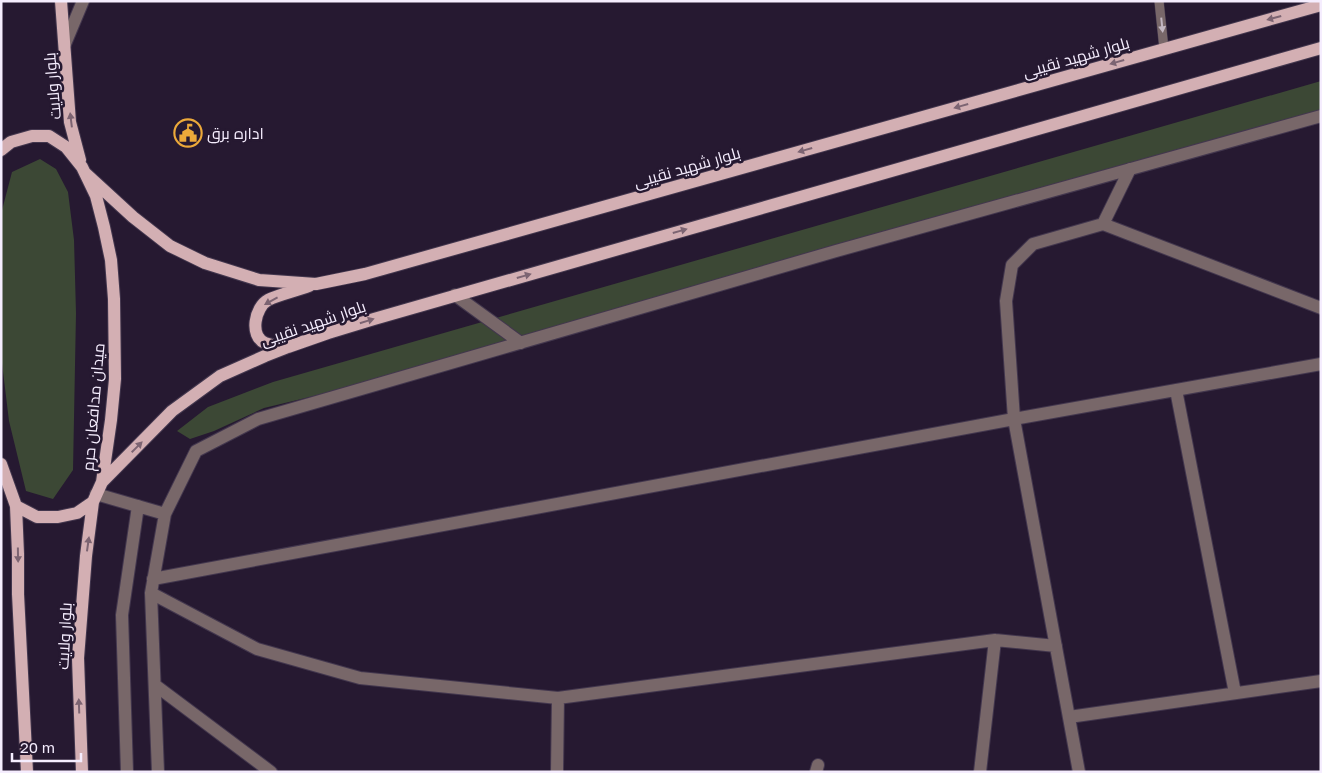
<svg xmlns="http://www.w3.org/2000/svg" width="1322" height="773" font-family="'Golos Text',Cairo,sans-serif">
	<rect width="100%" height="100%" fill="#261931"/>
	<path fill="#3c4835" d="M1321,81V110L447,364L264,408L214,431L190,439L177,431L208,407L273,382Z
		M40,159L56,169L68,192L74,240L76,313L73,470L53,499L26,491L9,421L1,355V214L12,172Z"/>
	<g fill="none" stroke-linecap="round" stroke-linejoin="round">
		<g stroke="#43374e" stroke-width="10">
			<path id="service" d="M1159,1L1164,49"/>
		</g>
		<g stroke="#43374e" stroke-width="14">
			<path id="minor" d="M65,44L83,1
				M1103,224L1130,169
				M455,295L521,343
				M1176,390L1235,693
				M96,494L165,514
				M153,579L1014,419L1321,364
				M151,593L257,649L360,678L558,698L995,640L1056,646
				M155,685L271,772
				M1069,717L1321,681
				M127,772L122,615L138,506
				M158,772L151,593L165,514L196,451L258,419L836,251L1321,116
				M557,772L558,698
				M816,772L818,765
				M980,772L995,640
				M1079,772L1014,419L1006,301L1012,265L1033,244L1103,224L1321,308"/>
		</g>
		<g stroke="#43374e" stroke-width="14">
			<path id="primary" d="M61,1L70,122L80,160
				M1,150L11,142L32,136H49L66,147L82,167L96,196L104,227L111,260L114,299L115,379L111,420L102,482L93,502L77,513L58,517H37L16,506L1,464
				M85,173L133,217L170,246L205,263L259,280L316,284L365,274L1321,5
				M288,347C281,346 272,346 265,343C249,336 255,307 268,300C281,294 296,291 309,286
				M102,482L172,411L220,376L265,356L288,347L328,333L374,319L1321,48
				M16,506L18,554V594L27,772
				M82,772L78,658L86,556L93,502"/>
		</g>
		<use href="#service" stroke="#786769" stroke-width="9"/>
		<use href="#minor" stroke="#786769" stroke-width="12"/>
		<use href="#primary" stroke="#d3afb3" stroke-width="12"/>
	</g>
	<defs><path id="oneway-solid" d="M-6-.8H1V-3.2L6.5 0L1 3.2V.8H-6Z" transform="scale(1.25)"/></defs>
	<g fill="#7c6472">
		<use href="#oneway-solid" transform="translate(1274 18) rotate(165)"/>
		<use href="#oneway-solid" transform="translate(1117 62) rotate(164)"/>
		<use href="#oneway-solid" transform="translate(961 106) rotate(164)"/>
		<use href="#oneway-solid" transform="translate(71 120) rotate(-97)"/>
		<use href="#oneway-solid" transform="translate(805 150) rotate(164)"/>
		<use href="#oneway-solid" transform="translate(680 231) rotate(-16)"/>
		<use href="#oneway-solid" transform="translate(524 276) rotate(-16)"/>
		<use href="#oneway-solid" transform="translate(271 301) rotate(151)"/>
		<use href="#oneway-solid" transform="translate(367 321) rotate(-17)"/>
		<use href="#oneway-solid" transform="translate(137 447) rotate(-45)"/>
		<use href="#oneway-solid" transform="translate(88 544) rotate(-82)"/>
		<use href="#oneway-solid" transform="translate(18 555) rotate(89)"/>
		<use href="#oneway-solid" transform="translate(79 706) rotate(-92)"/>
	</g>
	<use fill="#c3b7c2" href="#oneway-solid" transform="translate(1162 25) rotate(84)"/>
	<defs>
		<g id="civic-ring" transform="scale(1.4375)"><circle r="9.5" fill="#261931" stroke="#eca93a" stroke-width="1.5"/><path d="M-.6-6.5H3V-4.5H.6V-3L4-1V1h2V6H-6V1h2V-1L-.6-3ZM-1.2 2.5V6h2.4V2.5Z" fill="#eca93a"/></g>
	</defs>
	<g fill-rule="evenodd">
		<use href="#civic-ring" x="188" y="133"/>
	</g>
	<g text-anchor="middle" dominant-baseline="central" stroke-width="5" stroke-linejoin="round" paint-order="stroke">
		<g font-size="16" fill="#f5edfe" stroke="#261931">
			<text transform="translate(1076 57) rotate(-16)">بلوار شهید نقیبی</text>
			<text transform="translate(52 86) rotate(-95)">بلوار ولایت</text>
			<text transform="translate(687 167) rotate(-16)">بلوار شهید نقیبی</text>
			<text transform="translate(313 323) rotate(-19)">بلوار شهید نقیبی</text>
			<text transform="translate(93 407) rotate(-85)">میدان مدافعان حرم</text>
			<text transform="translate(64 636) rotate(-87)">بلوار ولایت</text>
		</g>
		<g font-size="16" fill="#f5edfe" stroke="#261931" text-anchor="start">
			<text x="207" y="133">اداره برق</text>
		</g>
	</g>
	<rect width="1322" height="773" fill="none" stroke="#f5edfe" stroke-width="5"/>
	<path d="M12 753v8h69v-8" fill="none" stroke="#f5edfe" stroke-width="2.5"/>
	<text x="20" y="753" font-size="15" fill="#f5edfe" stroke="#261931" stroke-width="4" paint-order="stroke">20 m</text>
</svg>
